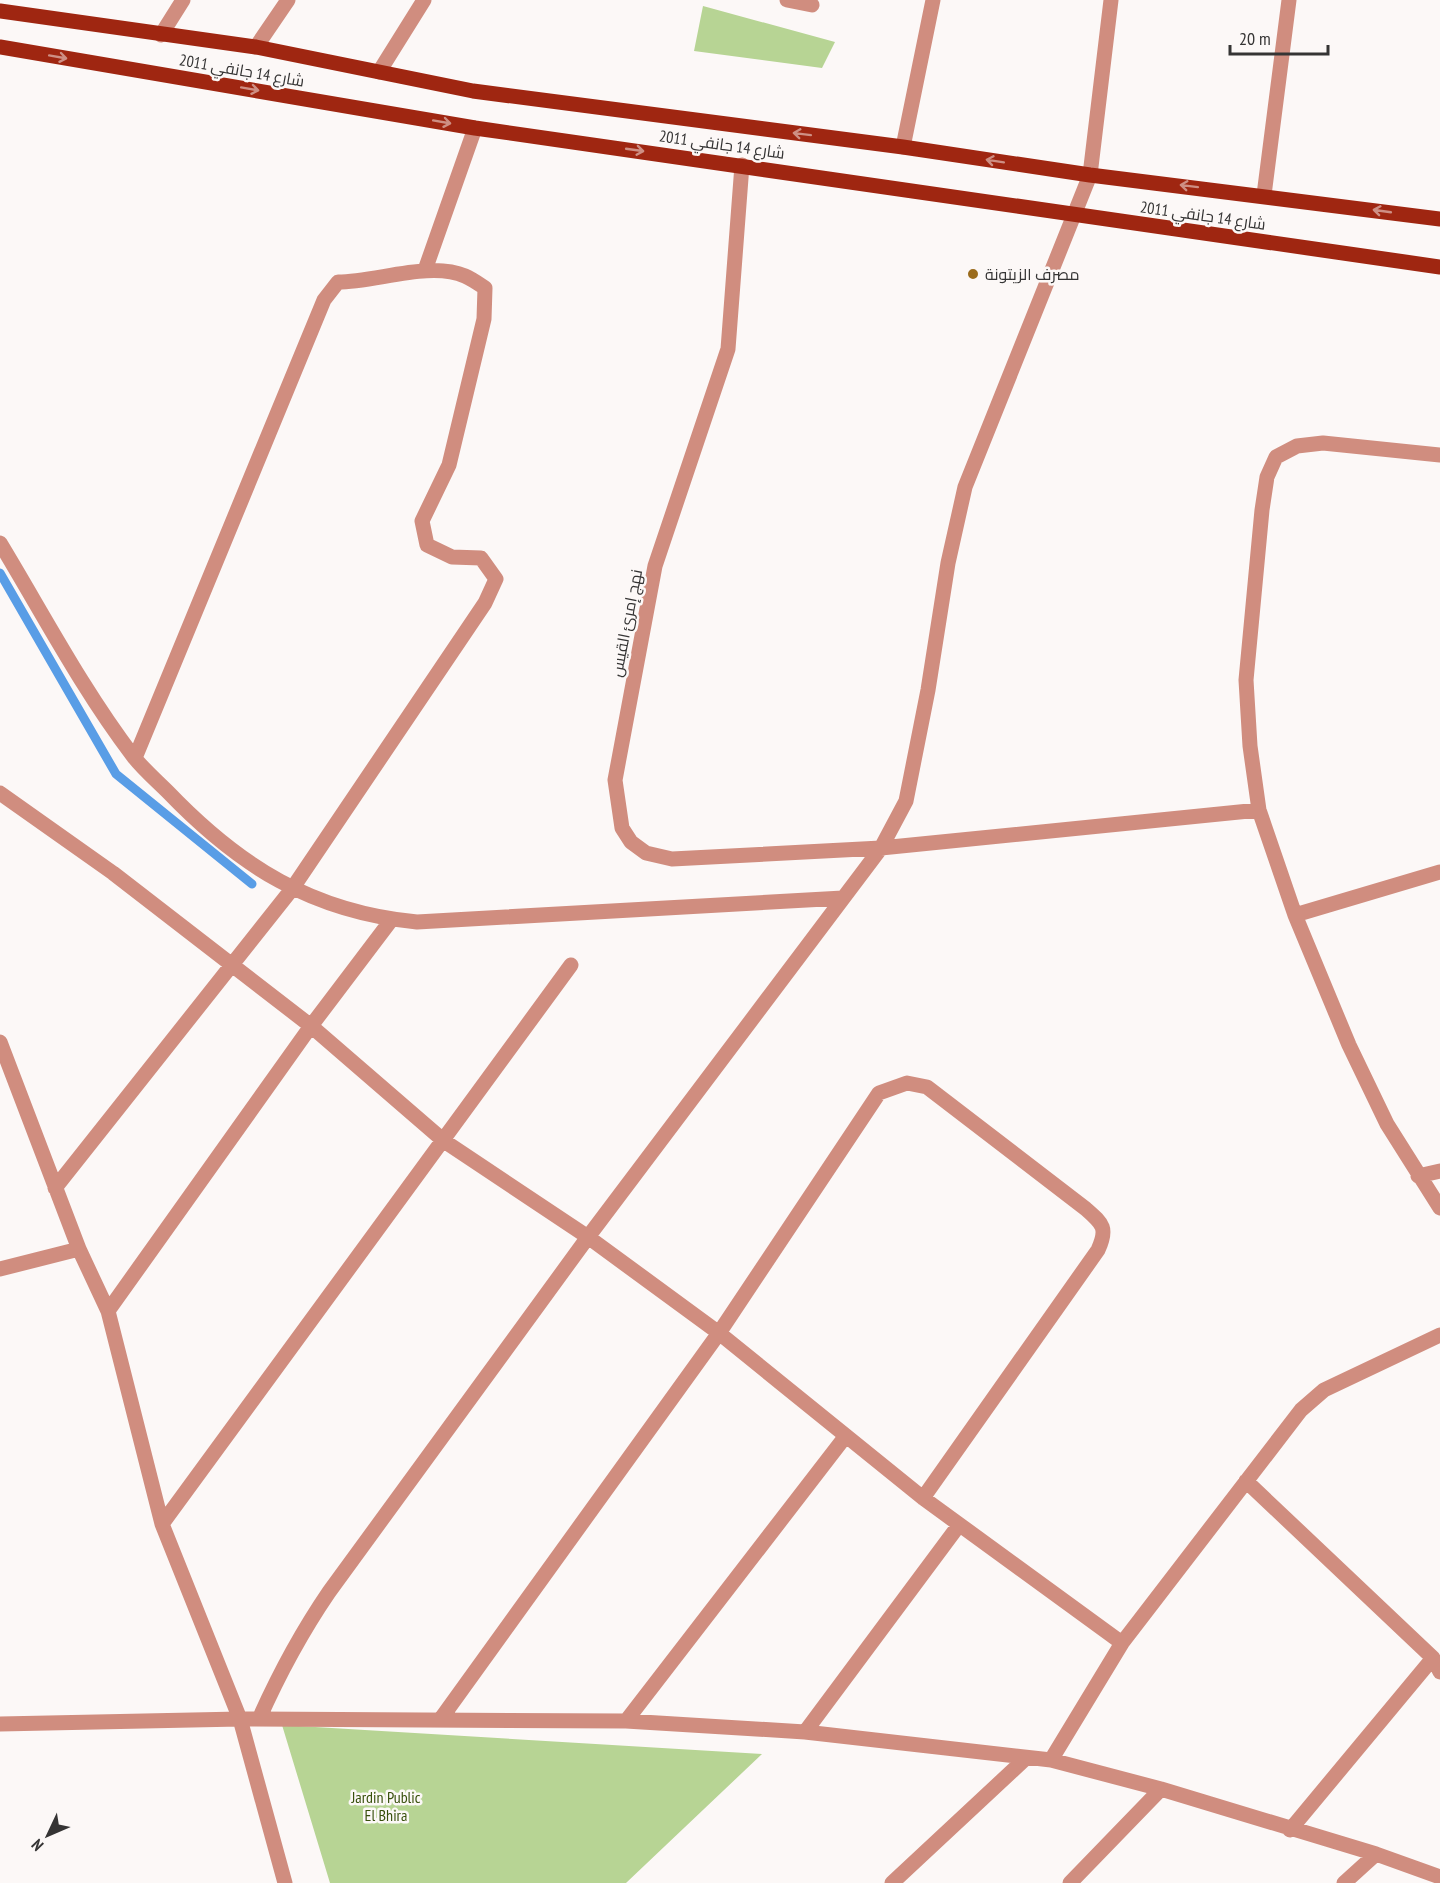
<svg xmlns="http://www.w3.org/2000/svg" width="1440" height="1883" font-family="'PT Sans Narrow',Cairo,sans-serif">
	<rect width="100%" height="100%" fill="#fcf8f7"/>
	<path fill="#b7d494" d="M703,6L835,42L822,68L694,51Z
		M282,1725L762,1754L626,1883H330Z"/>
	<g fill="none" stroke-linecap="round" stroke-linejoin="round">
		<path stroke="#599de6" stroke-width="9" d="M0,573L116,774L252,884"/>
		<path stroke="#d08d7f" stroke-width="15" d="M787,0L812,5
			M161,35L183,0
			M256,47L288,0
			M379,72L424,0
			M903,147L933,0
			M742,165L728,349L655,566L615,780L622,828L631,842L646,853L672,859L881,848L1259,810
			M1264,195L1289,0
			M425,270L475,128
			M1440,455L1323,443L1297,446L1276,457L1267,477L1262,510L1246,680L1250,746L1259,810L1295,915L1349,1045L1387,1124L1440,1208
			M0,543C43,614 82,689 133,756C143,769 156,780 168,792C239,866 312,912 417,922L843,898
			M0,793L113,873L311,1026L444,1141L588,1237L719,1333L923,1498L1122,1643
			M1295,915L1440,872
			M0,1042L79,1249L108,1311L162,1524L240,1719L285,1883
			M1418,1176L1440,1171
			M55,1188L292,889L485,603L496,579L481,558L452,557L427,545L422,521L449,465L484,319L485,288C479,284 472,279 465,276C430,261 376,282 338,282L324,300L135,758
			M0,1269L79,1249
			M108,1311L311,1026L392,919
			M1246,1481L1433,1658L1440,1672
			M162,1524L571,965
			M259,1719C279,1674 301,1633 329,1592L588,1237L881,848L906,801L928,690L948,563L965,487L1090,175L1111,0
			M440,1720L719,1333L879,1093L907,1083L927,1087L1086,1209C1103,1224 1108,1228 1098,1250L923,1498
			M626,1721L845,1437
			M0,1724L240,1719L626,1721L805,1732L1051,1760L1161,1789L1376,1854L1440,1877
			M805,1732L959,1525
			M1051,1760L1122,1643L1301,1410L1324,1390L1440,1335
			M1290,1830L1433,1658
			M892,1883L1025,1759
			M1070,1883L1161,1789
			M1344,1883L1376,1854"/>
		<path stroke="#9f2611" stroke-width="15" d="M0,11L256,47L473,91L903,147L1090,175L1440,219
			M0,47L475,128L1440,267"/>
	</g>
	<defs><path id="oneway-shaft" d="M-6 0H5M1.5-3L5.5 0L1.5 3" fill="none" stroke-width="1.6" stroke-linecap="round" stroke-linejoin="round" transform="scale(1.5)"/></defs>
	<g stroke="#ce8f84">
		<use href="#oneway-shaft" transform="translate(58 57) rotate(10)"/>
		<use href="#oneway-shaft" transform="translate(250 89) rotate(10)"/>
		<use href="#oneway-shaft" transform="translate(442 122) rotate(10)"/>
		<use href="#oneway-shaft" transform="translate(802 134) rotate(-173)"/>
		<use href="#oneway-shaft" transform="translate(635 150) rotate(8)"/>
		<use href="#oneway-shaft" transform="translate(995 161) rotate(-171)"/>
		<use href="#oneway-shaft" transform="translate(1189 186) rotate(-173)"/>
		<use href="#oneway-shaft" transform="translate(1382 211) rotate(-172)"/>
	</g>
	<circle fill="#9a6b1c" stroke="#fcf8f7" stroke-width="2" cx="973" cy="274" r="6"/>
	<g text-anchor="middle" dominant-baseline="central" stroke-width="5" stroke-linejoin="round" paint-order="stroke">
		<g font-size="16" fill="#353434" stroke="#fcf8f7">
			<text transform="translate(242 70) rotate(10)">شارع 14 جانفي 2011</text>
			<text transform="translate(722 144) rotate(8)">شارع 14 جانفي 2011</text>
			<text transform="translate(1203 215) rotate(8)">شارع 14 جانفي 2011</text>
			<text transform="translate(626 623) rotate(-79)">نهج إمرئ القيس</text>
		</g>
		<g font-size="16" fill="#353434" stroke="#fcf8f7" text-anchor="start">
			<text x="985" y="274">مصرف الزيتونة</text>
		</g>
		<g font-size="16" fill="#374f0b" stroke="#fcf8f7">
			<text x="386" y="1797">Jardin Public<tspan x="386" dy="18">El Bhira</tspan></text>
		</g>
	</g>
	<g transform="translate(48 1835) rotate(226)" stroke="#fcf8f7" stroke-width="4.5" paint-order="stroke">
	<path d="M0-4.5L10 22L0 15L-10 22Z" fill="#353434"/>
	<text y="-9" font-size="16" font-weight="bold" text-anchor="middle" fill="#353434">N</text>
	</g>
	<path d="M1230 45v9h98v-9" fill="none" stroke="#353434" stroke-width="3"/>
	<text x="1239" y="45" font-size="18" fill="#353434" stroke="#fcf8f7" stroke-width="4.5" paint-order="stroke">20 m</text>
</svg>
